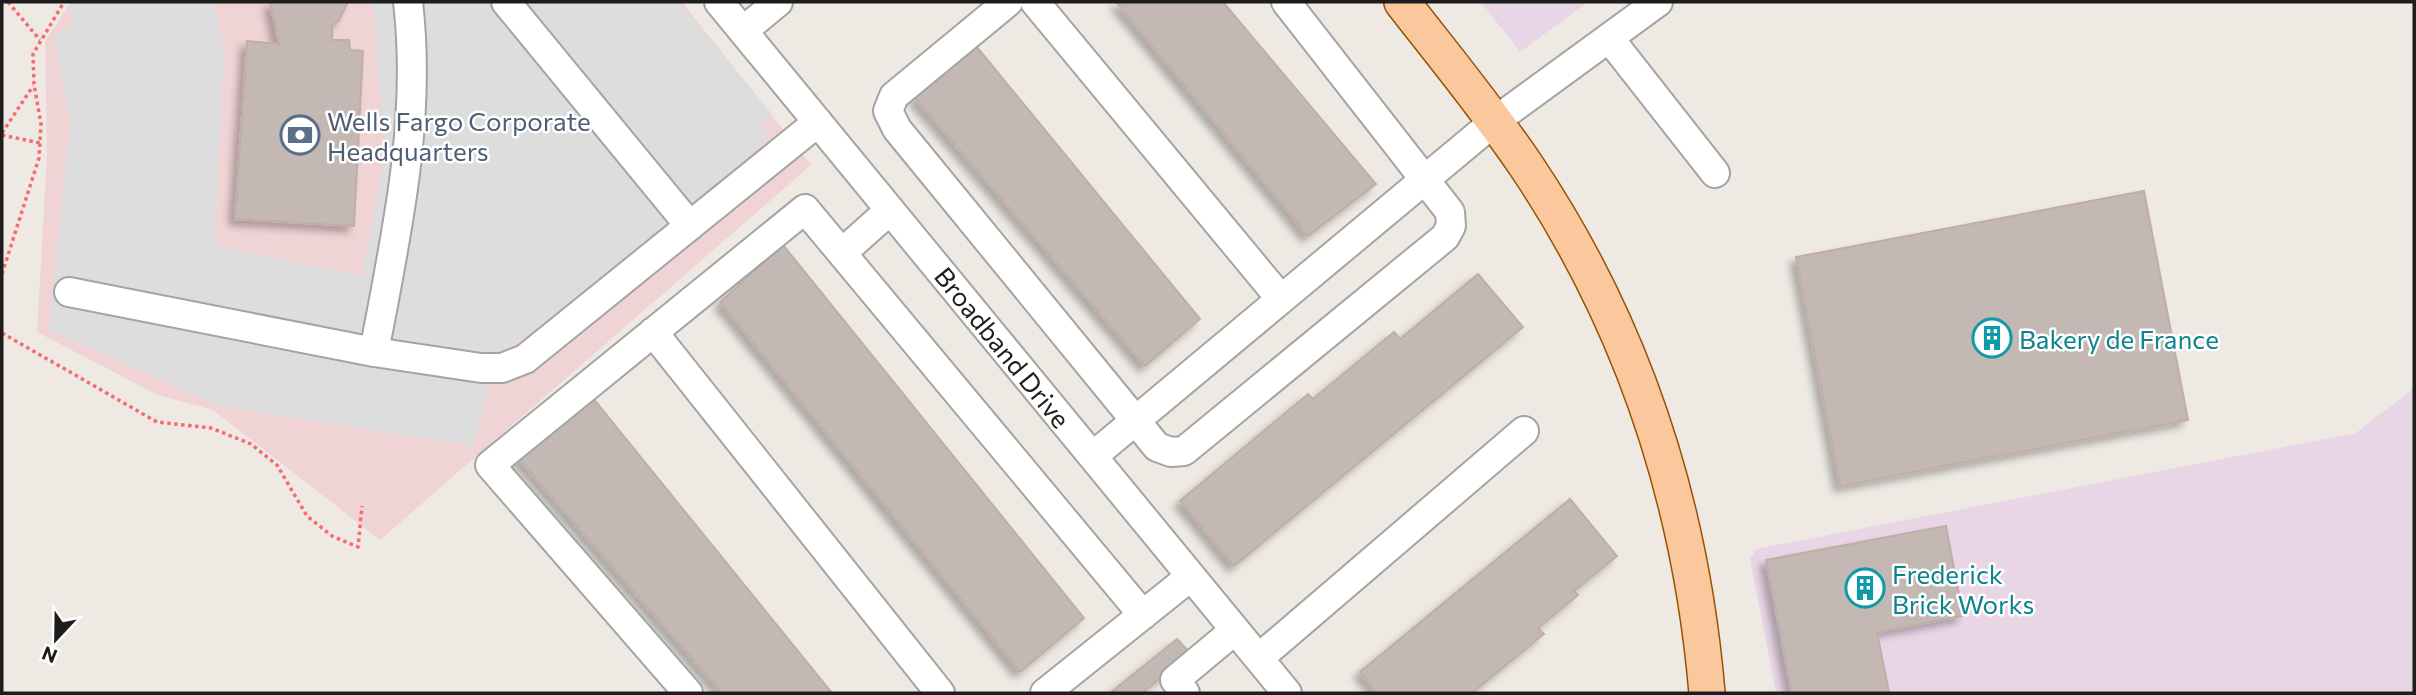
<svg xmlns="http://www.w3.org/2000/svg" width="2416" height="695" font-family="Commissioner,sans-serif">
	<defs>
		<filter id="shadow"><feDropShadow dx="-6" dy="6" stdDeviation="3.5" flood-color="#0004"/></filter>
	</defs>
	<rect width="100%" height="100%" fill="#eee9e3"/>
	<path fill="#efd3d5" d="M71,2H682L811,165L380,540L213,410L158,395L37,332L47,155L45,41Z"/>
	<path fill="#e8d5e6" d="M1481,2H1588L1520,52Z
		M2414,388V693H1776L1750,559L1756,549L2356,433Z"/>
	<path fill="#ddd" d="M82,2H214L224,47L215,246L362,276L384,155L373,2H679L772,114L759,126L769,138L566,310L497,355L473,446L220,406L49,330L70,123L54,34L69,28L73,18L66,7Z"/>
	<path fill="#c3b8b3" stroke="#c0aea6" stroke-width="2" filter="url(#shadow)" d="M270,2H348L339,20L332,26V40H349L350,50L363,51L354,226L235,219L247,41L279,44Z
		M1116,2H1223L1376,184L1308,236Z
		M976,46L1200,319L1145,366L915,98Z
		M2144,191L2188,420L1840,486L1796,257Z
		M783,245L1084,618L1020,672L720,302Z
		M1478,274L1523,327L1234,566L1180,501L1308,394L1313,399L1394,332L1400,339Z
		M592,397L832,693H722L517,457Z
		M1570,499L1617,556L1574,591L1578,595L1538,628L1544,634L1472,693H1377L1360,672Z
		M1946,526L1963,616L1877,632L1889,693H1792L1766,560Z
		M1177,639L1191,654L1142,693H1110Z"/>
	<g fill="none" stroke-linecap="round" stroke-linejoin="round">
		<g stroke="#a4a4a4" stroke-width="32">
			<path id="minor" d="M506,2L690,226
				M719,2L1287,693
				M1008,2L894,96L888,111L897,129L1157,447L1171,452L1184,451L1445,237L1451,226L1450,212L1286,2
				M1035,2L1281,299
				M743,31L778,2
				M1609,38L1715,173
				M842,253L890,210
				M69,292L374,352L481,368H502L525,359L818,122
				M653,332L940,693
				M374,352C396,236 422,120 408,2
				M1093,456L1495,121L1658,2
				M1259,658L1524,431
				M688,693L490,465L805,209L1143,615
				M1045,693L1190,577
				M1185,693L1175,680L1235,630"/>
		</g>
		<g stroke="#955302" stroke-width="38">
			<path id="major" d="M1402,2C1444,56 1488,109 1527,167C1633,325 1691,504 1707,693"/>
		</g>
		<path stroke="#f86b6d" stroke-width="3.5" stroke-dasharray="3.5 3.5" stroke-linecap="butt" d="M8,2L40,40
			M2,133L33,86
			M2,135L40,143
			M2,274L39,158L41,124L34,84L33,54L64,2
			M2,333L157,422L211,428L251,444L277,465L307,516L332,536L358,547L362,506"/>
		<use href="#minor" stroke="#fff" stroke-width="28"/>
		<use href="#major" stroke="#fbc79c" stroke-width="35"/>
	</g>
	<defs>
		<g id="bank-ring" transform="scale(2.0125)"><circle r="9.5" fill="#fff" stroke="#5c6f8a" stroke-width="1.5"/><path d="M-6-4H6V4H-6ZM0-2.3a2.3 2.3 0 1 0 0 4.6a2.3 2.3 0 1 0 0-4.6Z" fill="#5c6f8a"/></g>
		<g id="building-ring" transform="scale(2.0125)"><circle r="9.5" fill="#fff" stroke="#0f9aa8" stroke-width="1.5"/><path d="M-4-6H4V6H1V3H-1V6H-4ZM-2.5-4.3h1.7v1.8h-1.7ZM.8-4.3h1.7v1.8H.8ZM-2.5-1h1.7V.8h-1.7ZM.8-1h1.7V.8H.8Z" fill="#0f9aa8"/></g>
	</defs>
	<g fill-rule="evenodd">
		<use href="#bank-ring" x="300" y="135"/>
		<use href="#building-ring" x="1992" y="338"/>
		<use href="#building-ring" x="1865" y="588"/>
	</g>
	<g text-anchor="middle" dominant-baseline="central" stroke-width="5" stroke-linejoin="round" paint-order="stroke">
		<g font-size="26" fill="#4e5e75" stroke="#fff" text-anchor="start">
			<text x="327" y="120">Wells Fargo Corporate<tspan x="327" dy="30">Headquarters</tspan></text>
		</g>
		<g font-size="26" fill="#0d838f" stroke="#fff" text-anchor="start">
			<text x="2019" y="338">Bakery de France</text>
			<text x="1892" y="573">Frederick<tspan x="1892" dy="30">Brick Works</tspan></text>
		</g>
		<g font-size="26" fill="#1d1d1d" stroke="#fff">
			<text transform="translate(1003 347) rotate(51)">Broadband Drive</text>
		</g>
	</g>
	<rect width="2416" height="695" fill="none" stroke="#1d1d1d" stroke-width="7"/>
	<g transform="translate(56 639) rotate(202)" stroke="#ffffff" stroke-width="5" paint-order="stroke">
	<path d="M0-5L12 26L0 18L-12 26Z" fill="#1d1d1d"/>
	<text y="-10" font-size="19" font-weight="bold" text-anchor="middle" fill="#1d1d1d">N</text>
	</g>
</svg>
